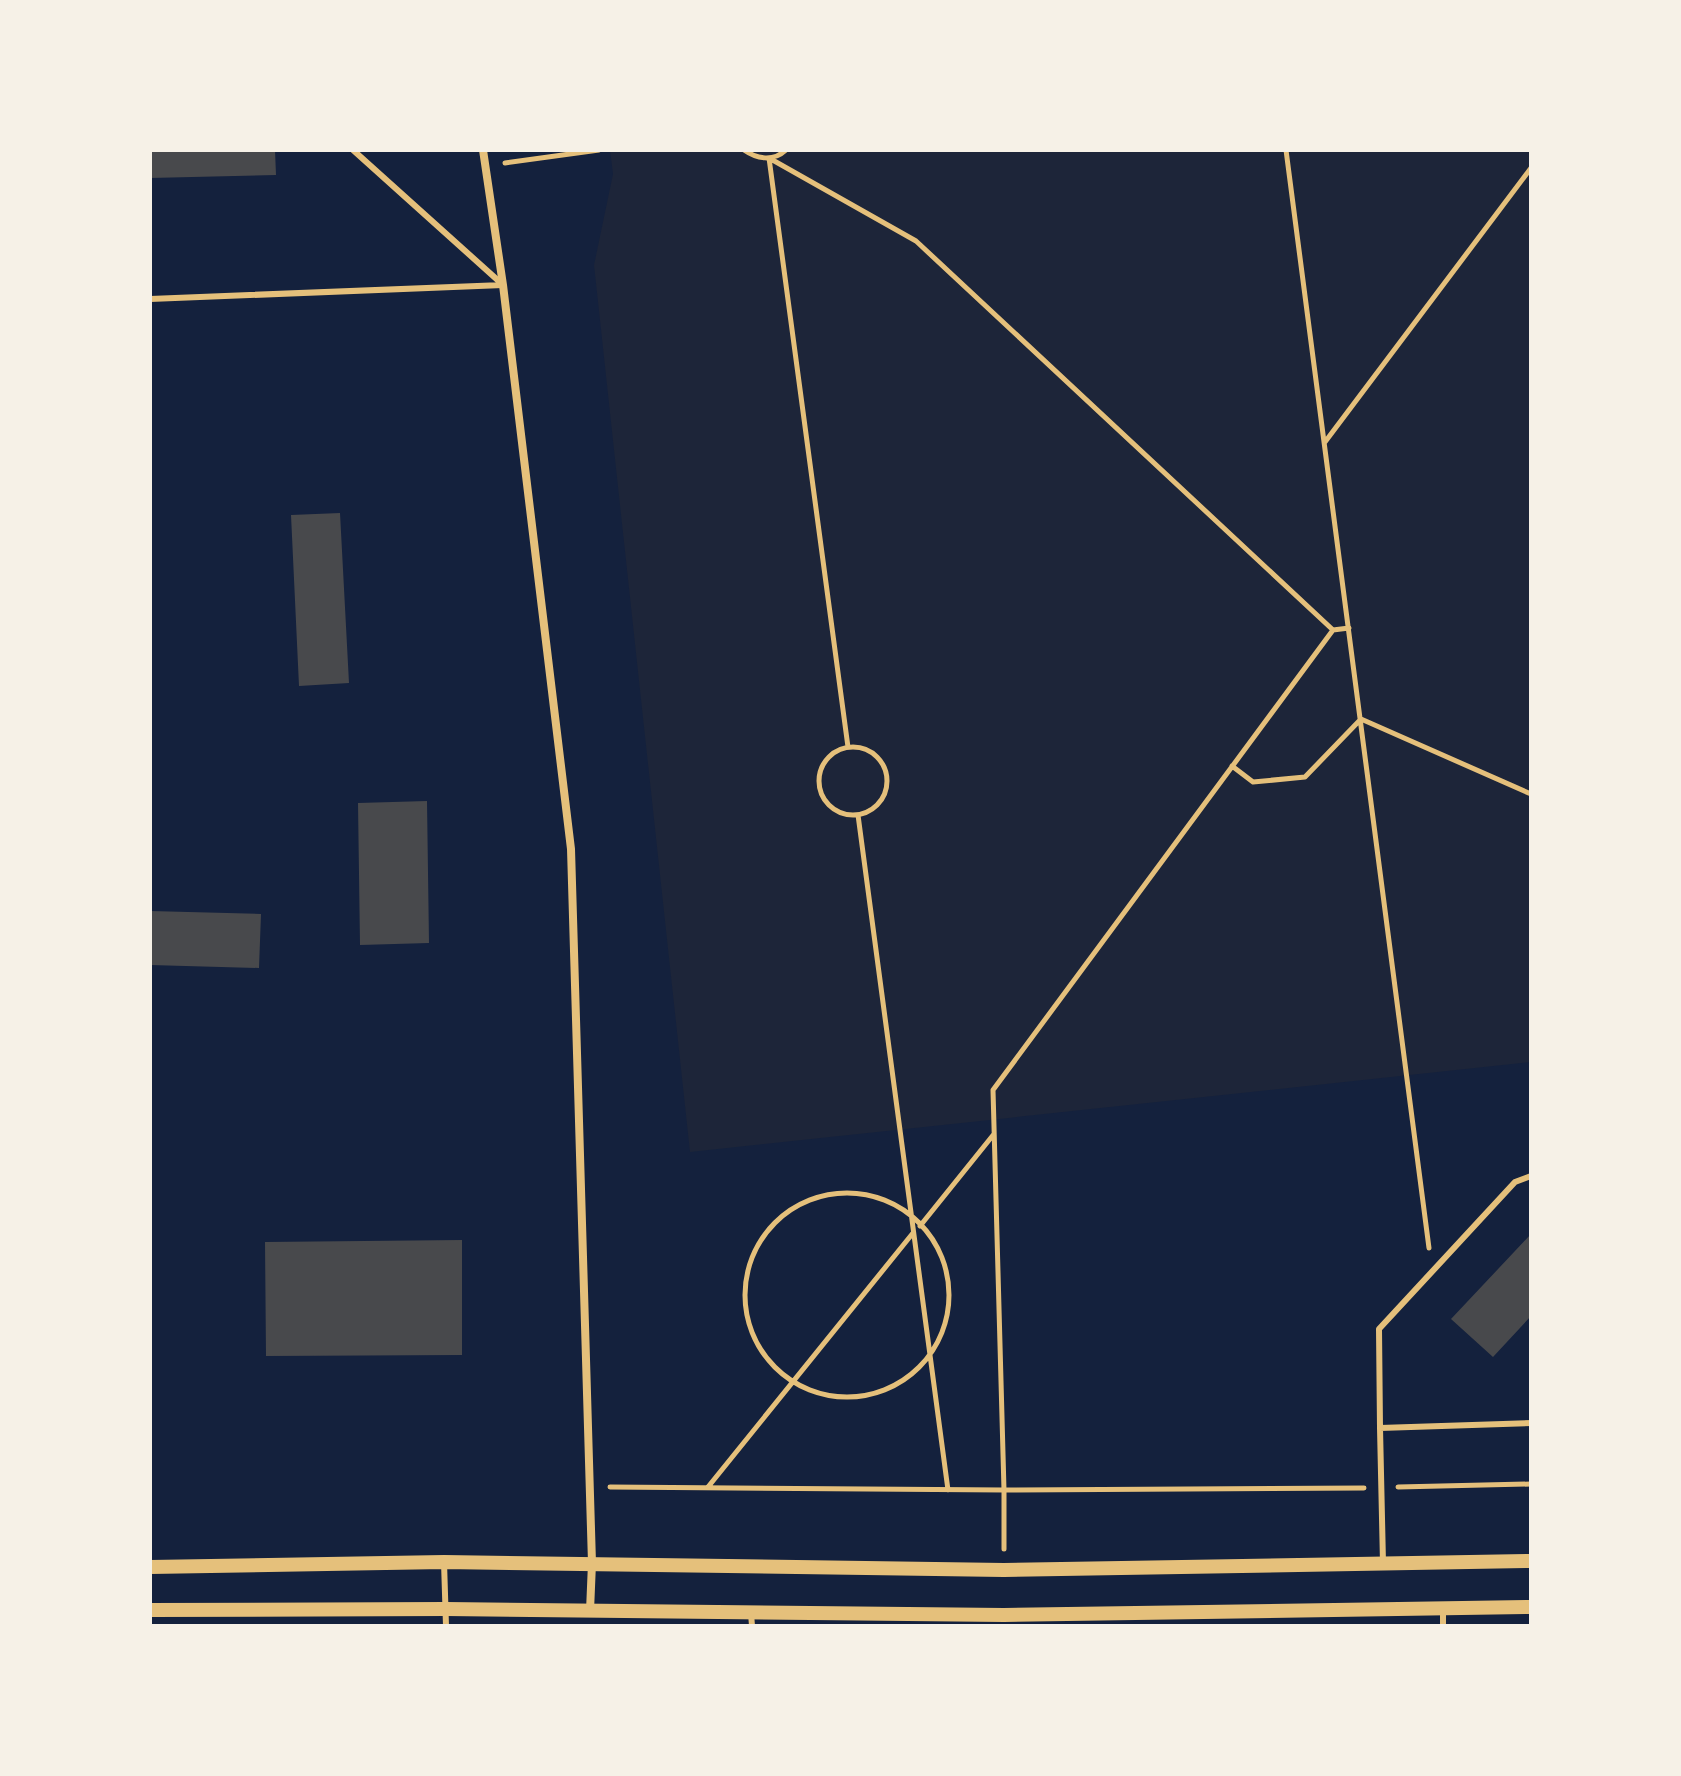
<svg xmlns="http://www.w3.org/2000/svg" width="1681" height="1776" font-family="Mulish,sans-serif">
	<rect width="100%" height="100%" fill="#14213d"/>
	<path fill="#1d2539" d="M610,150H1531V1062L690,1152L594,265L613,174Z"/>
	<path fill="#48494c" d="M150,150H275L276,175L150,178Z
		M340,513L349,683L299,686L291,515Z
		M427,801L429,943L360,945L358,803Z
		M150,911L261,914L259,968L150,965Z
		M1531,1234V1316L1493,1357L1451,1319Z
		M462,1240V1355L266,1356L265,1242Z"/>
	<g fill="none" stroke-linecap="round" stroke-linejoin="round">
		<path stroke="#e5c07b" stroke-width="5" d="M744,150C757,159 773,162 786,150
			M1286,150L1429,1248
			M769,158L916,241L1333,630L1349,628
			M769,158L848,747
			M505,163L599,150
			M1325,442L1531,168
			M819 781a34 34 0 1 1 68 0a34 34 0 1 1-68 0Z
			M1232,766L1253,782L1305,777L1361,719L1531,794
			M858,815L948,1490
			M745 1295a102 102 0 1 1 204 0a102 102 0 1 1-204 0Z
			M920,1226L994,1134
			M610,1487L1004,1490L1364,1488
			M708,1487L913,1233
			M1398,1487L1531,1484
			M1004,1549V1490L993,1090L1333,630"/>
		<path stroke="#e5c07b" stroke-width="6" d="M353,150L502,284
			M150,299L503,285
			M1380,1428L1379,1329L1515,1182L1531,1176
			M444,1562L446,1626
			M1383,1563L1380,1428L1531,1423
			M1443,1609V1626
			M751,1613L752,1626"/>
		<path stroke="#e5c07b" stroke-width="8" d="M483,150L503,285L571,849L592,1563L590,1611"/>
		<path stroke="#e5c07b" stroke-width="14" d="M150,1567L444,1562L1004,1570L1531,1561
			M150,1610L446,1609L1004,1615L1531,1607"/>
	</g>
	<rect width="1681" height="1776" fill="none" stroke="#f6f1e7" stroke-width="304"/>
</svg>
